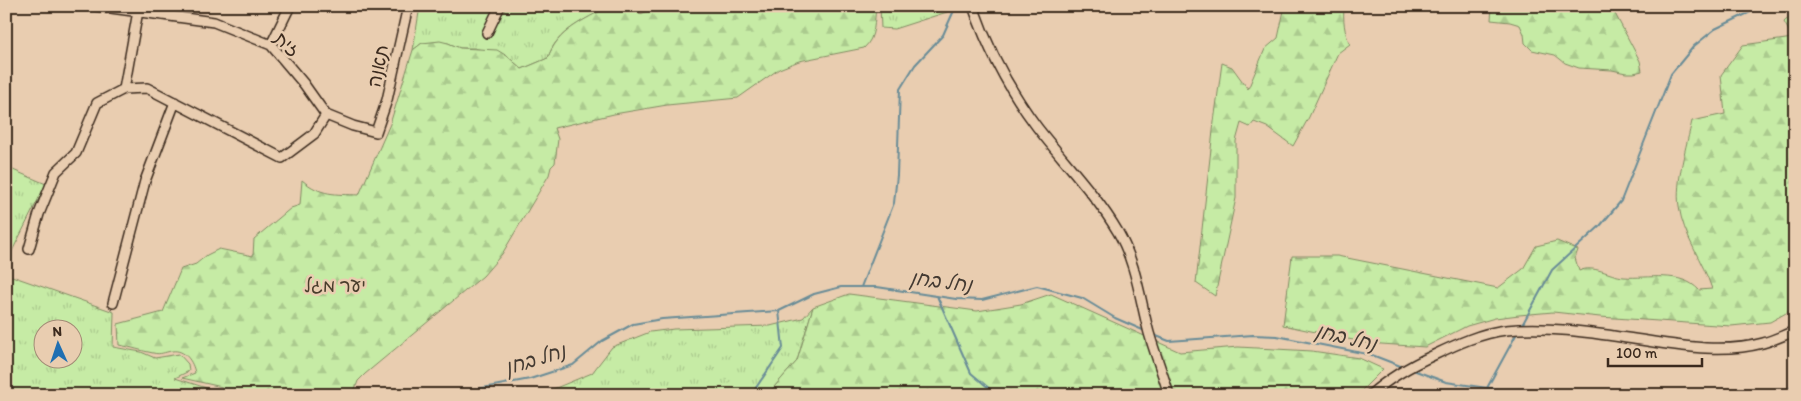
<svg xmlns="http://www.w3.org/2000/svg" width="1801" height="401" font-family="Itim,'Playpen Sans Hebrew',sans-serif">
	<defs>
		<pattern id="grass-tufts" width="24" height="20" patternUnits="userSpaceOnUse" patternTransform="scale(1.25)"><rect width="24" height="20" fill="#c6eba5"/><path d="M3 7l-1-3M5 7V3M7 7l1-3M15 17l-1-3M17 17v-4M19 17l1-3" fill="none" stroke="#abca8e"/></pattern>
		<pattern id="forest-firs" width="22" height="20" patternUnits="userSpaceOnUse" patternTransform="scale(1.25)"><rect width="22" height="20" fill="#c6eba5"/><path d="M5 1l3.5 6h-7zM16 11l3.5 6h-7z" fill="#abca8e"/></pattern>
	</defs>
	<rect width="100%" height="100%" fill="#e9cdb0"/>
	<filter id="ink" filterUnits="userSpaceOnUse"><feTurbulence type="fractalNoise" baseFrequency=".02" numOctaves="2"/><feDisplacementMap in="SourceGraphic" scale="10" xChannelSelector="R" yChannelSelector="G"/><feConvolveMatrix kernelMatrix="1 2 1 2 8 2 1 2 1" color-interpolation-filters="sRGB"/></filter>
	<g filter="url(#ink)">
		<path fill="url(#grass-tufts)" stroke="#808a62" fill-rule="evenodd" d="M420,6H609C586,20 556,30 548,58L522,69L507,56L474,48H460L448,43H422L413,50Z
			M880,6H948L947,12L894,29L881,28Z
			M6,167L46,184L6,263Z
			M6,274L114,312L113,347L141,352L155,358L179,354L188,364L189,371L175,378L216,391V395H6ZM72,328V358H42V328Z
			M813,307L797,361L767,395H539L592,373L612,347L650,332L674,329L770,326L803,318Z"/>
		<path fill="url(#forest-firs)" stroke="#808a62" d="M609,6H637L640,14L663,6H876C874,22 876,37 864,48L799,61L779,69L738,98L667,105L614,114L554,128L558,139L555,163L551,167L549,175L502,254L483,276L365,374L358,381L355,389L339,395H221L222,387L182,378L195,373C193,362 185,349 172,351C164,352 161,355 153,353C142,351 131,347 119,345L118,324L163,312L181,269L196,264L207,255L219,249L253,256L254,239L291,208L300,205L302,180C321,196 335,194 359,195L390,124L413,50L422,43L440,41L448,43L460,48L497,50L507,56L522,69L548,58C557,30 585,20 609,6Z
			M1285,6H1344C1343,19 1344,33 1350,44L1338,53L1309,117L1293,146L1267,127L1254,122L1250,127L1241,123L1236,141V198L1215,296L1196,283L1214,122L1222,63L1232,67L1248,89L1265,49L1278,38Z
			M1492,6H1611L1640,61L1642,71L1634,73H1626L1612,70L1579,68L1565,63L1555,55L1532,50L1525,43L1524,34L1520,25L1510,22L1491,20Z
			M1795,12V308L1770,322L1731,326L1600,317L1553,312L1519,315L1495,318L1467,326L1425,347L1367,343L1283,325L1292,256H1337L1498,288L1523,269L1536,246L1557,241L1578,250L1575,258L1579,271C1594,264 1609,276 1624,277C1649,279 1680,270 1699,290L1712,289C1703,261 1683,236 1679,206C1675,183 1687,144 1692,121L1725,114L1721,75L1743,45L1793,38L1784,22Z
			M849,294L977,311L1021,304L1051,294L1180,352L1238,347L1312,351L1359,358L1383,369L1357,395H767L797,361L813,307Z"/>
		<g fill="none" stroke-linecap="round" stroke-linejoin="round">
			<path stroke="#698c97" stroke-width="2" d="M861,287L894,203L897,175L900,89L915,65L943,35L956,6
				M937,296L971,373L997,395
				M1521,327L1552,270L1600,226L1621,201L1671,74L1694,46L1715,29L1763,6
				M1154,335L1169,341L1253,335L1277,336L1372,355L1403,367
				M1413,370L1446,382L1535,395
				M1487,388L1517,333
				M405,395L462,392L530,379L573,365L602,341L633,324L662,319L779,311L814,294L841,287H877L956,299L982,300L1037,286L1082,298L1115,318L1145,331
				M751,395L783,348L779,311
				M1773,395L1795,386"/>
			<g stroke="#3b2a1e" stroke-width="12">
				<path id="minor" d="M96,6L214,22L271,45L304,84L326,115L353,126L376,132L387,100L408,6
					M141,6L138,11L124,89L147,88L282,158L314,134L326,115
					M973,6C988,49 1010,91 1037,127C1064,162 1095,193 1118,232C1136,263 1140,299 1149,333C1155,354 1163,374 1169,395
					M487,33L500,6
					M271,45L290,6
					M29,249L39,214L56,172L76,153L97,103L124,89
					M113,303L145,181L175,102
					M1370,395C1389,378 1412,365 1434,355C1457,344 1481,333 1506,330C1546,326 1588,332 1627,338C1670,344 1719,355 1763,343C1774,340 1784,335 1795,331"/>
			</g>
			<use href="#minor" stroke="#e9cdb0" stroke-width="9"/>
		</g>
	</g>
	<g text-anchor="middle" dominant-baseline="central" stroke-width="5" stroke-linejoin="round" paint-order="stroke">
		<g font-size="19" fill="#3b2a1e" stroke="#e9cdb0">
			<text transform="translate(287 44) rotate(42)">זית</text>
			<text transform="translate(378 66) rotate(-78)">תאנה</text>
		</g>
		<g font-size="19" fill="#493d2c" stroke="#e9cdb0">
			<text x="335" y="285">יער מגל</text>
		</g>
		<g font-size="20" font-style="italic" fill="#433a32" stroke="#e9cdb0">
			<text transform="translate(941 281) rotate(7)">נחל בחן</text>
			<text transform="translate(1346 337) rotate(13)">נחל בחן</text>
			<text transform="translate(535 359) rotate(-17)">נחל בחן</text>
		</g>
	</g>
	<rect width="1801" height="401" fill="none" stroke="#e9cdb0" stroke-width="25"/>
	<rect x="12" y="12" width="1776" height="376" fill="none" stroke="#3b2a1e" stroke-width="2" filter="url(#ink)"/>
	<g transform="translate(58 344) rotate(357)"><circle r="24" fill="#e9cdb0" stroke="#a38c76"/>
	<path d="M0-4L9 19L0 12L-9 19Z" fill="#1f6fb2"/>
	<text y="-8" font-size="14" font-weight="bold" text-anchor="middle" fill="#3b2a1e">N</text>
	</g>
	<path d="M1608 358v8h94v-8" fill="none" stroke="#3b2a1e" stroke-width="2.5"/>
	<text x="1616" y="358" font-size="15" fill="#3b2a1e" stroke="#e9cdb0" stroke-width="4" paint-order="stroke">100 m</text>
</svg>
